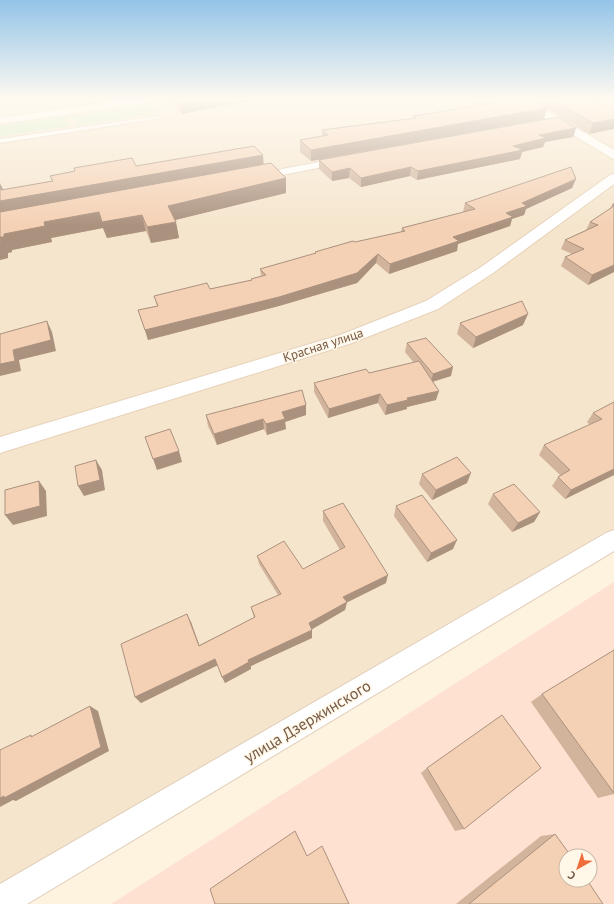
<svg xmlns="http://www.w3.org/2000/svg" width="614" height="904" font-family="'PT Sans',sans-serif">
	<rect width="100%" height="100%" fill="#fef3df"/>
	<path fill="#f5e5cd" d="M0,99H614V540L0,902Z"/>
	<path fill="#ffe1d2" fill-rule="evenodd" d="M614,582V904H111ZM566,856H590V880H566Z"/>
	<path fill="#ceebbd" d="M146,105L152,107L157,113L76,126L75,123H79L77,118L72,119L71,116Z
		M66,116L68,119L64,120L66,124H69L70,126L0,136V126Z"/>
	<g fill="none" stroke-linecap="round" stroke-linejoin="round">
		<g stroke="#e2cfbb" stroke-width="2">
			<path id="lane" d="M159,116L161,118L0,143V139Z"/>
		</g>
		<g stroke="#e2cfbb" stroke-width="2">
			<path id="street" d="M345,157L349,158L350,160L349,162L256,180L251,177L256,174Z
				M614,530V551L27,904H0V884L606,533Z"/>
		</g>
		<g stroke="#e7d1b8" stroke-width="2">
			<path id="secondary" d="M128,99H157L152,102L0,124V118Z
				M514,99H527L614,150V159L610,157Z
				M614,174V184L493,273L438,309L352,343L0,453V437L340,335L426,301L481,267L610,175Z"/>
		</g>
		<use href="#lane" fill="#fff" fill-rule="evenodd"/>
		<use href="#street" fill="#fff" fill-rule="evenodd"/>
		<use href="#secondary" fill="#fff" fill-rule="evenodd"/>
	</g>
	<path fill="#d2b49c" d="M167,99H259L182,114Z
		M467,99H590L614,109L589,134L547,109L544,119L311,161L300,152V140L322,136V130L413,118V116L477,106Z
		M576,128L573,137L545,142L543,147L522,152L520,159L417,180L410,176L361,187L349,178L332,181L319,169V160Z
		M263,165L286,193L175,220L179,238L151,243L146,231L107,238L103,228L51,238L52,242L12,250V252L8,253V258L0,260V183L3,190L52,181L50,176L136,166Z
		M572,188L526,209L524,215L512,219L510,226L458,244L457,251L389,274L376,263L357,283L279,306L148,340L138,310L157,306L154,296L210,289L251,280V279L261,276L260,269L315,254V252L401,232L402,228L463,212L465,203Z
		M614,203V272L588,285L561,266L565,257L572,254L561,249L565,240L586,230L590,222L610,208L612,205Z
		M460,323L523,325L473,348L457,334Z
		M407,343L451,376L433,382L436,400L407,407V409L385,415L378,403L328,418L314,392V383L369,373L414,363L405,352Z
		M614,402V475L565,499L552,486L558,477L560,475L539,455L544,445L590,425L587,422L593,413Z
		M306,405V415L285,422L286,429L267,435L264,429L217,445L208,426L206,415Z
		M422,474L467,483L432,500L419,484Z
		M493,494L540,512L534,522L512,532L488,504Z
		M396,506L453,549L427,562L394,516Z
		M323,511L386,583L347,602L345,610L312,629V638L251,666V669L225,683L218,665L141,703L135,697L191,622L199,645L254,618L251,607L278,595L259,564L257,556L303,569L340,550L323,521Z
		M614,650V794L598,798L531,702L542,694Z
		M427,768L464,829L455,831L421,773Z
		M555,834L603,904H456L541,836Z"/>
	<path fill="#ab927f" d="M180,99H259L182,114Z
		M547,108L544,119L311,161V150Z
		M614,119V129L589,134L593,123Z
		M576,128L573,137L545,142L543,147L522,152L520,159L417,180L418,171L539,135Z
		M263,155L264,170L0,217V201L1,190L0,183L6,196Z
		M411,167L410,176L361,187V178Z
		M350,168L349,178L332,181V172Z
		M286,178V193L171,221L168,206Z
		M576,179L572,188L526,209L524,215L512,219L510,226L458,244L457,251L389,274L390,264L506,213L522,203Z
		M99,212L142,215L146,231L107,238L103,228L51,238L52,242L12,250V252L8,253V258L0,260V237L4,234L44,222Z
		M176,222L179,238L151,243L147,227Z
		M378,254L376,263L357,283L279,306L148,340L145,330Z
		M614,265V272L588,285L592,275Z
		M528,314L523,325L473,348L476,337Z
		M47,321L52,332L56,351L19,360L21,371L0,376V364L13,350Z
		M453,367L451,376L431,382L433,374Z
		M439,391L436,400L407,407V409L385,415L387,405L407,398Z
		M380,394L378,403L328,418L329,409Z
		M306,405V415L285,422L286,429L267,435L266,424L282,412Z
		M263,419L264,429L217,445L214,434Z
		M179,451L182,462L157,470L153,459Z
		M96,460L102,470L105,490L84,496L78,486Z
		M614,469V475L565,499L571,490Z
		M471,473L467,483L432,500L436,490Z
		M39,481L46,491L47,516L13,525L5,515Z
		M540,512L534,522L512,532L518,523Z
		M457,540L453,549L427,562L431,553Z
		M388,575L386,583L342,605L343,597Z
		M347,602L345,610L309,631V623Z
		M187,614L191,622L202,653L199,646Z
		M312,630V638L251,666V669L225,683L222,677L248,660Z
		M215,659L218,665L141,703L135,697Z
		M90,706L98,711L109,751L16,801L13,800L0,807V798Z"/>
	<path fill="#f4d1b5" stroke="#ab927f" d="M487,99H532L547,108L311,150L300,140L328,135L322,130L416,118L413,116L493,103Z
		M552,99H590L614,109V119L593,123Z
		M558,117L576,128L539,135L546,138L513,146L523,150L418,171L411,167L361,178L350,168L332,172L319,160Z
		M254,146L263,155L0,201V185L1,190L53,181L50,176L75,171L74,168L132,158L136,166Z
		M271,163L286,178L168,206L176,222L147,227L142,215L102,222L99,212L44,222L45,226L4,234V237H0L1,242L0,243V212Z
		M571,167L576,179L522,203L527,206L506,213L513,217L453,237L459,241L390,264L378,254L357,273L279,297L145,330L138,310L158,306L154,296L207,283L210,289L252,280L251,279L266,275L260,269L316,253L315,252L353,241L355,242L405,231L402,228L475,209L465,203Z
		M614,203V265L592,275L565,257L584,249L565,240L598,225L590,222L614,206L612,205Z
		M522,301L528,314L476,337L460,323Z
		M47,321L51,340L13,350L15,361L0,364V334Z
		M426,338L453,367L433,374L407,343Z
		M419,361L439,391L407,398L408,400L387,405L380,394L329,409L314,383L366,369L369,373Z
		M302,390L306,405L282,412L285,419L266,424L263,419L214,434L206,415Z
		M614,402V469L571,490L558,477L570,470L544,445L602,419L593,413Z
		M170,429L179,451L153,459L145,437Z
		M457,457L471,473L436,490L422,474Z
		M96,460L100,480L78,486L75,466Z
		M39,481L40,506L5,515V490Z
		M514,484L540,512L518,523L493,494Z
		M422,495L457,540L431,553L396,506Z
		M343,503L388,575L343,597L347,602L309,623L312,630L248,660L249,662L222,677L215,659L135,697L121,644L187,614L199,646L255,617L251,607L281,594L257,556L284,541L303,569L345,547L323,511Z
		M614,650V793L542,694Z
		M90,706L101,747L4,798V796L0,798V750L31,735V737Z
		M502,715L541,768L464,829L427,768Z
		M295,831L307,856L322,846L349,904H215L210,889Z
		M555,834L571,856H566V880H587L603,904H469Z"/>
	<linearGradient id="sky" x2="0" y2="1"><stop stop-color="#93c4e8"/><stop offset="0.44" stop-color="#fffaf1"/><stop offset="1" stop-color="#fffaf1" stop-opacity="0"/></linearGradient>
	<rect width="614" height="226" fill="url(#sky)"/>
	<g text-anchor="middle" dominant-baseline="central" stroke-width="3" stroke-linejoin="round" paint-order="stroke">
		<g font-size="13" fill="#755946" stroke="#fff7e7">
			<text transform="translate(323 345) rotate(-18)">Красная улица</text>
		</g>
		<g font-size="16" fill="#755946" stroke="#fff7e7">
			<text transform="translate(307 721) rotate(-31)">улица Дзержинского</text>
		</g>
	</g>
	<g transform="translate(578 868) rotate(219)"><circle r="19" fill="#fff7e7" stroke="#c8b8a7"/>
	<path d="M0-3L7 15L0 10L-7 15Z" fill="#f06d3c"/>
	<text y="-6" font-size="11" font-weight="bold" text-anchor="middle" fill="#755946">С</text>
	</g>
</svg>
